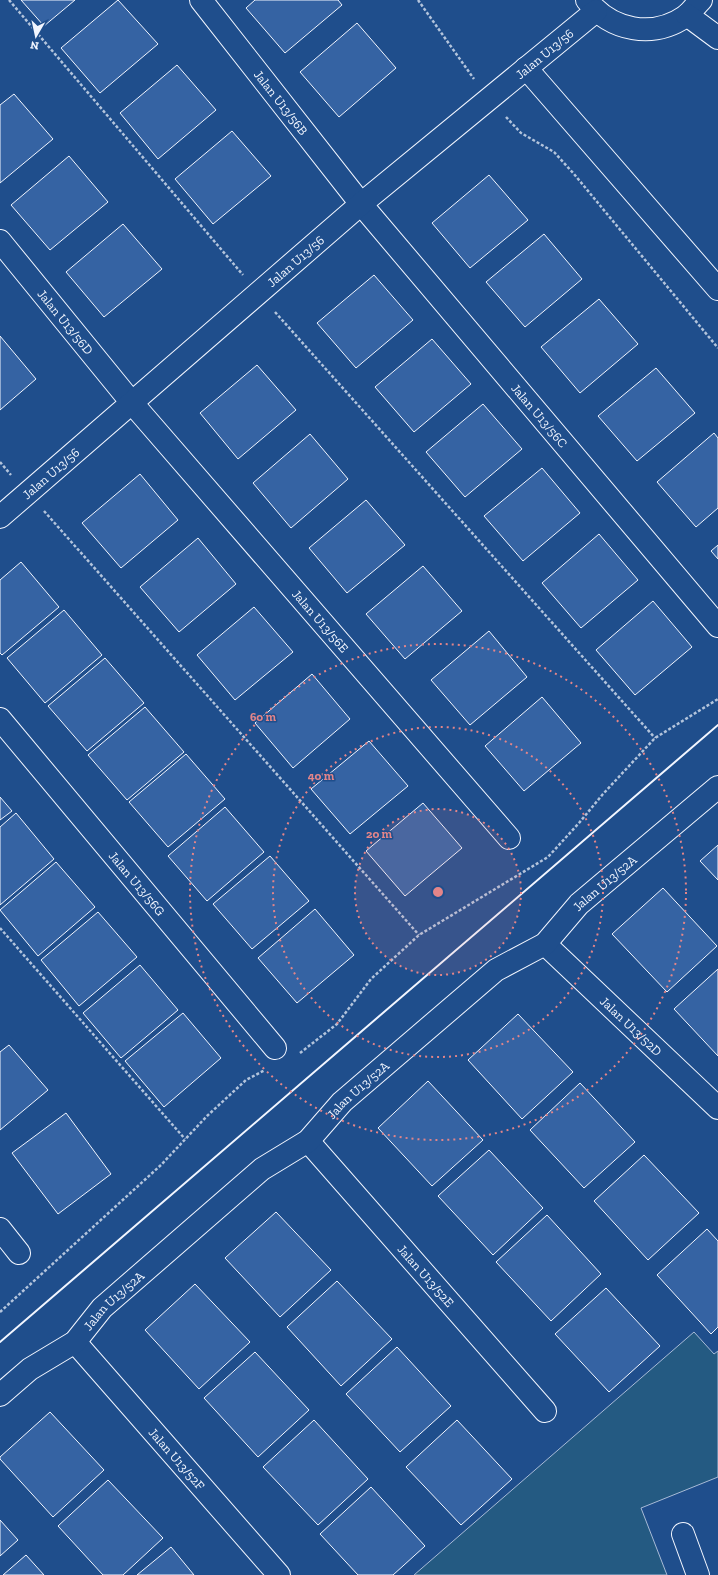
<svg xmlns="http://www.w3.org/2000/svg" width="718" height="1575" font-family="'Zilla Slab',serif">
	<rect width="100%" height="100%" fill="#1f4e8c"/>
	<path fill="#245a82" stroke="#a8bbd7" d="M694,1332L714,1354L718,1351V1477L641,1508L667,1575H414Z"/>
	<path fill="#3563a3" stroke="#f2f6ff" d="M21,0H75L44,26Z
		M118,0L158,44L100,93L61,48Z
		M255,0H338L342,5L285,53L246,8Z
		M357,23L396,68L339,117L300,72Z
		M177,65L216,110L158,159L120,113Z
		M14,94L53,139L0,183V105Z
		M232,131L271,176L213,224L175,179Z
		M69,156L108,202L50,250L11,205Z
		M489,175L528,220L470,268L432,223Z
		M123,224L162,269L104,317L66,272Z
		M544,234L582,279L525,327L486,282Z
		M374,275L413,320L356,368L317,323Z
		M599,299L638,344L580,393L541,347Z
		M0,336L36,379L0,410Z
		M432,339L471,384L414,432L375,387Z
		M257,365L296,410L238,459L200,413Z
		M656,368L695,413L637,461L598,416Z
		M483,404L522,449L465,497L426,452Z
		M714,433L718,438V508L696,527L657,482Z
		M310,434L348,479L291,528L253,483Z
		M542,468L580,513L523,561L484,516Z
		M140,474L178,520L121,568L82,523Z
		M366,500L405,545L347,593L309,548Z
		M599,534L638,580L581,628L542,583Z
		M198,538L236,584L179,632L140,587Z
		M718,545V559L711,551Z
		M21,562L59,607L2,655L0,653V580Z
		M423,566L462,611L405,659L366,614Z
		M653,601L692,647L635,695L596,650Z
		M254,607L293,652L235,700L197,655Z
		M64,610L102,655L45,703L7,658Z
		M489,631L527,677L470,725L431,680Z
		M105,658L144,703L87,751L48,706Z
		M312,674L350,719L293,768L255,723Z
		M542,697L581,743L524,791L485,746Z
		M145,707L184,752L127,800L88,755Z
		M369,741L408,786L350,834L311,789Z
		M186,754L225,799L168,847L129,802Z
		M0,797L12,811L0,820Z
		M423,803L462,848L405,896L366,851Z
		M225,807L264,852L207,901L168,856Z
		M16,813L54,859L0,905V827Z
		M718,845V880L700,861Z
		M270,856L309,901L252,949L213,904Z
		M56,862L95,907L38,956L0,910Z
		M663,888L717,946L667,992L612,934Z
		M315,909L354,955L297,1003L258,958Z
		M98,912L137,957L79,1006L41,960Z
		M140,965L178,1010L121,1058L83,1013Z
		M718,969V1056L674,1009Z
		M183,1013L221,1058L164,1107L125,1061Z
		M518,1014L573,1072L522,1119L468,1060Z
		M9,1045L48,1090L0,1130V1052Z
		M428,1081L483,1140L432,1186L378,1128Z
		M580,1083L635,1142L584,1188L530,1130Z
		M66,1113L111,1174L58,1214L12,1153Z
		M489,1150L543,1208L493,1255L438,1196Z
		M644,1155L699,1213L648,1260L594,1201Z
		M276,1212L331,1270L280,1317L225,1258Z
		M547,1215L601,1274L551,1321L496,1262Z
		M707,1229L718,1241V1327L711,1334L657,1275Z
		M337,1281L392,1339L341,1386L287,1327Z
		M195,1284L250,1342L199,1389L145,1330Z
		M606,1288L660,1346L609,1392L555,1334Z
		M397,1347L451,1406L400,1452L346,1394Z
		M255,1352L309,1410L258,1457L204,1398Z
		M50,1412L104,1470L53,1517L0,1459V1457Z
		M314,1420L368,1479L318,1525L263,1467Z
		M457,1420L512,1479L461,1525L406,1467Z
		M108,1480L163,1538L123,1575H103L58,1526Z
		M371,1487L425,1546L393,1575H358L320,1534Z
		M0,1520L18,1540L0,1556Z
		M171,1547L194,1575H137Z
		M26,1555L44,1575H3Z"/>
	<g fill="none" stroke-linecap="round" stroke-linejoin="round">
		<g stroke="#f2f6ff" stroke-width="24">
			<g id="minor">
				<path id="s1" d="M201,0L361,204L718,626"/>
				<path d="M587,0C611,31 653,39 686,16C691,12 696,5 701,0"/>
				<path d="M687,15L718,38"/>
				<path d="M526,68L718,289"/>
				<path id="s2" d="M0,241L132,403L509,838"/>
				<path id="s3" d="M0,517L361,204L596,11"/>
				<path id="s4" d="M0,719L275,1048"/>
				<path id="s5" d="M545,944L718,1108"/>
				<path id="s6" d="M308,1141L545,1411"/>
				<path d="M0,1229L19,1253"/>
				<path id="s7" d="M75,1342L279,1575"/>
				<path id="s8" d="M0,1395L30,1369L75,1342L102,1308L262,1169L308,1141L342,1102L496,970L545,944L579,904L718,787"/>
				<path d="M683,1534L698,1575"/>
			</g>
		</g>
		<path stroke="#b3c4dc" stroke-width="2.5" stroke-dasharray="3 2" stroke-linecap="butt" d="M9,0L243,275
			M418,0L474,79
			M506,117L521,133L554,152L574,174L718,348
			M275,312L655,738
			M0,462L11,475
			M44,511L419,935
			M0,928L185,1139
			M300,1053L337,1024L371,979L419,935L548,857L579,823L603,794L655,738L718,699
			M0,1312L161,1165L207,1116L246,1080L265,1070"/>
		<use href="#minor" stroke="#1f4e8c" stroke-width="22"/>
		<path stroke="#f2f6ff" stroke-width="2" d="M0,1342L718,725"/>
	</g>
	<circle cx="438" cy="892" r="83" fill="#e38589" fill-opacity=".12"/>
	<g fill="none" stroke="#e38589" stroke-width="2" stroke-dasharray="2 4">
		<circle cx="438" cy="892" r="83"/>
		<circle cx="438" cy="892" r="165"/>
		<circle cx="438" cy="892" r="248"/>
	</g>
	<g text-anchor="middle" dominant-baseline="central" stroke-width="3" stroke-linejoin="round" paint-order="stroke">
		<g font-size="13" fill="#f2f6ff" stroke="#1f4e8c">
			<text stroke="none"><textPath href="#s3" startOffset="715">Jalan U13/56</textPath></text>
			<text stroke="none"><textPath href="#s1" startOffset="130">Jalan U13/56B</textPath></text>
			<text stroke="none"><textPath href="#s3" startOffset="391">Jalan U13/56</textPath></text>
			<text stroke="none"><textPath href="#s2" startOffset="104">Jalan U13/56D</textPath></text>
			<text stroke="none"><textPath href="#s1" startOffset="536">Jalan U13/56C</textPath></text>
			<text stroke="none"><textPath href="#s3" startOffset="67">Jalan U13/56</textPath></text>
			<text stroke="none"><textPath href="#s2" startOffset="497">Jalan U13/56E</textPath></text>
			<text stroke="none"><textPath href="#s4" startOffset="214">Jalan U13/56G</textPath></text>
			<text stroke="none"><textPath href="#s8" startOffset="797">Jalan U13/52A</textPath></text>
			<text stroke="none"><textPath href="#s5" startOffset="119">Jalan U13/52D</textPath></text>
			<text stroke="none"><textPath href="#s8" startOffset="473">Jalan U13/52A</textPath></text>
			<text stroke="none"><textPath href="#s6" startOffset="179">Jalan U13/52E</textPath></text>
			<text stroke="none"><textPath href="#s8" startOffset="149">Jalan U13/52A</textPath></text>
			<text stroke="none"><textPath href="#s7" startOffset="155">Jalan U13/52F</textPath></text>
		</g>
	</g>
	<circle cx="438" cy="892" r="6" fill="#e38589" stroke="#1f4e8c" stroke-width="2"/>
	<g font-size="12" text-anchor="middle" font-weight="bold" fill="#e38589" stroke="#1f4e8c" stroke-width="3" stroke-linejoin="round" paint-order="stroke">
		<text x="263" y="721">60 m</text>
		<text x="321" y="780">40 m</text>
		<text x="379" y="838">20 m</text>
	</g>
	<g transform="translate(36 36) rotate(189)" stroke="#1f4e8c" stroke-width="3" paint-order="stroke">
	<path d="M0-3L7 15L0 10L-7 15Z" fill="#f2f6ff"/>
	<text y="-6" font-size="11" font-weight="bold" text-anchor="middle" fill="#f2f6ff">N</text>
	</g>
</svg>
